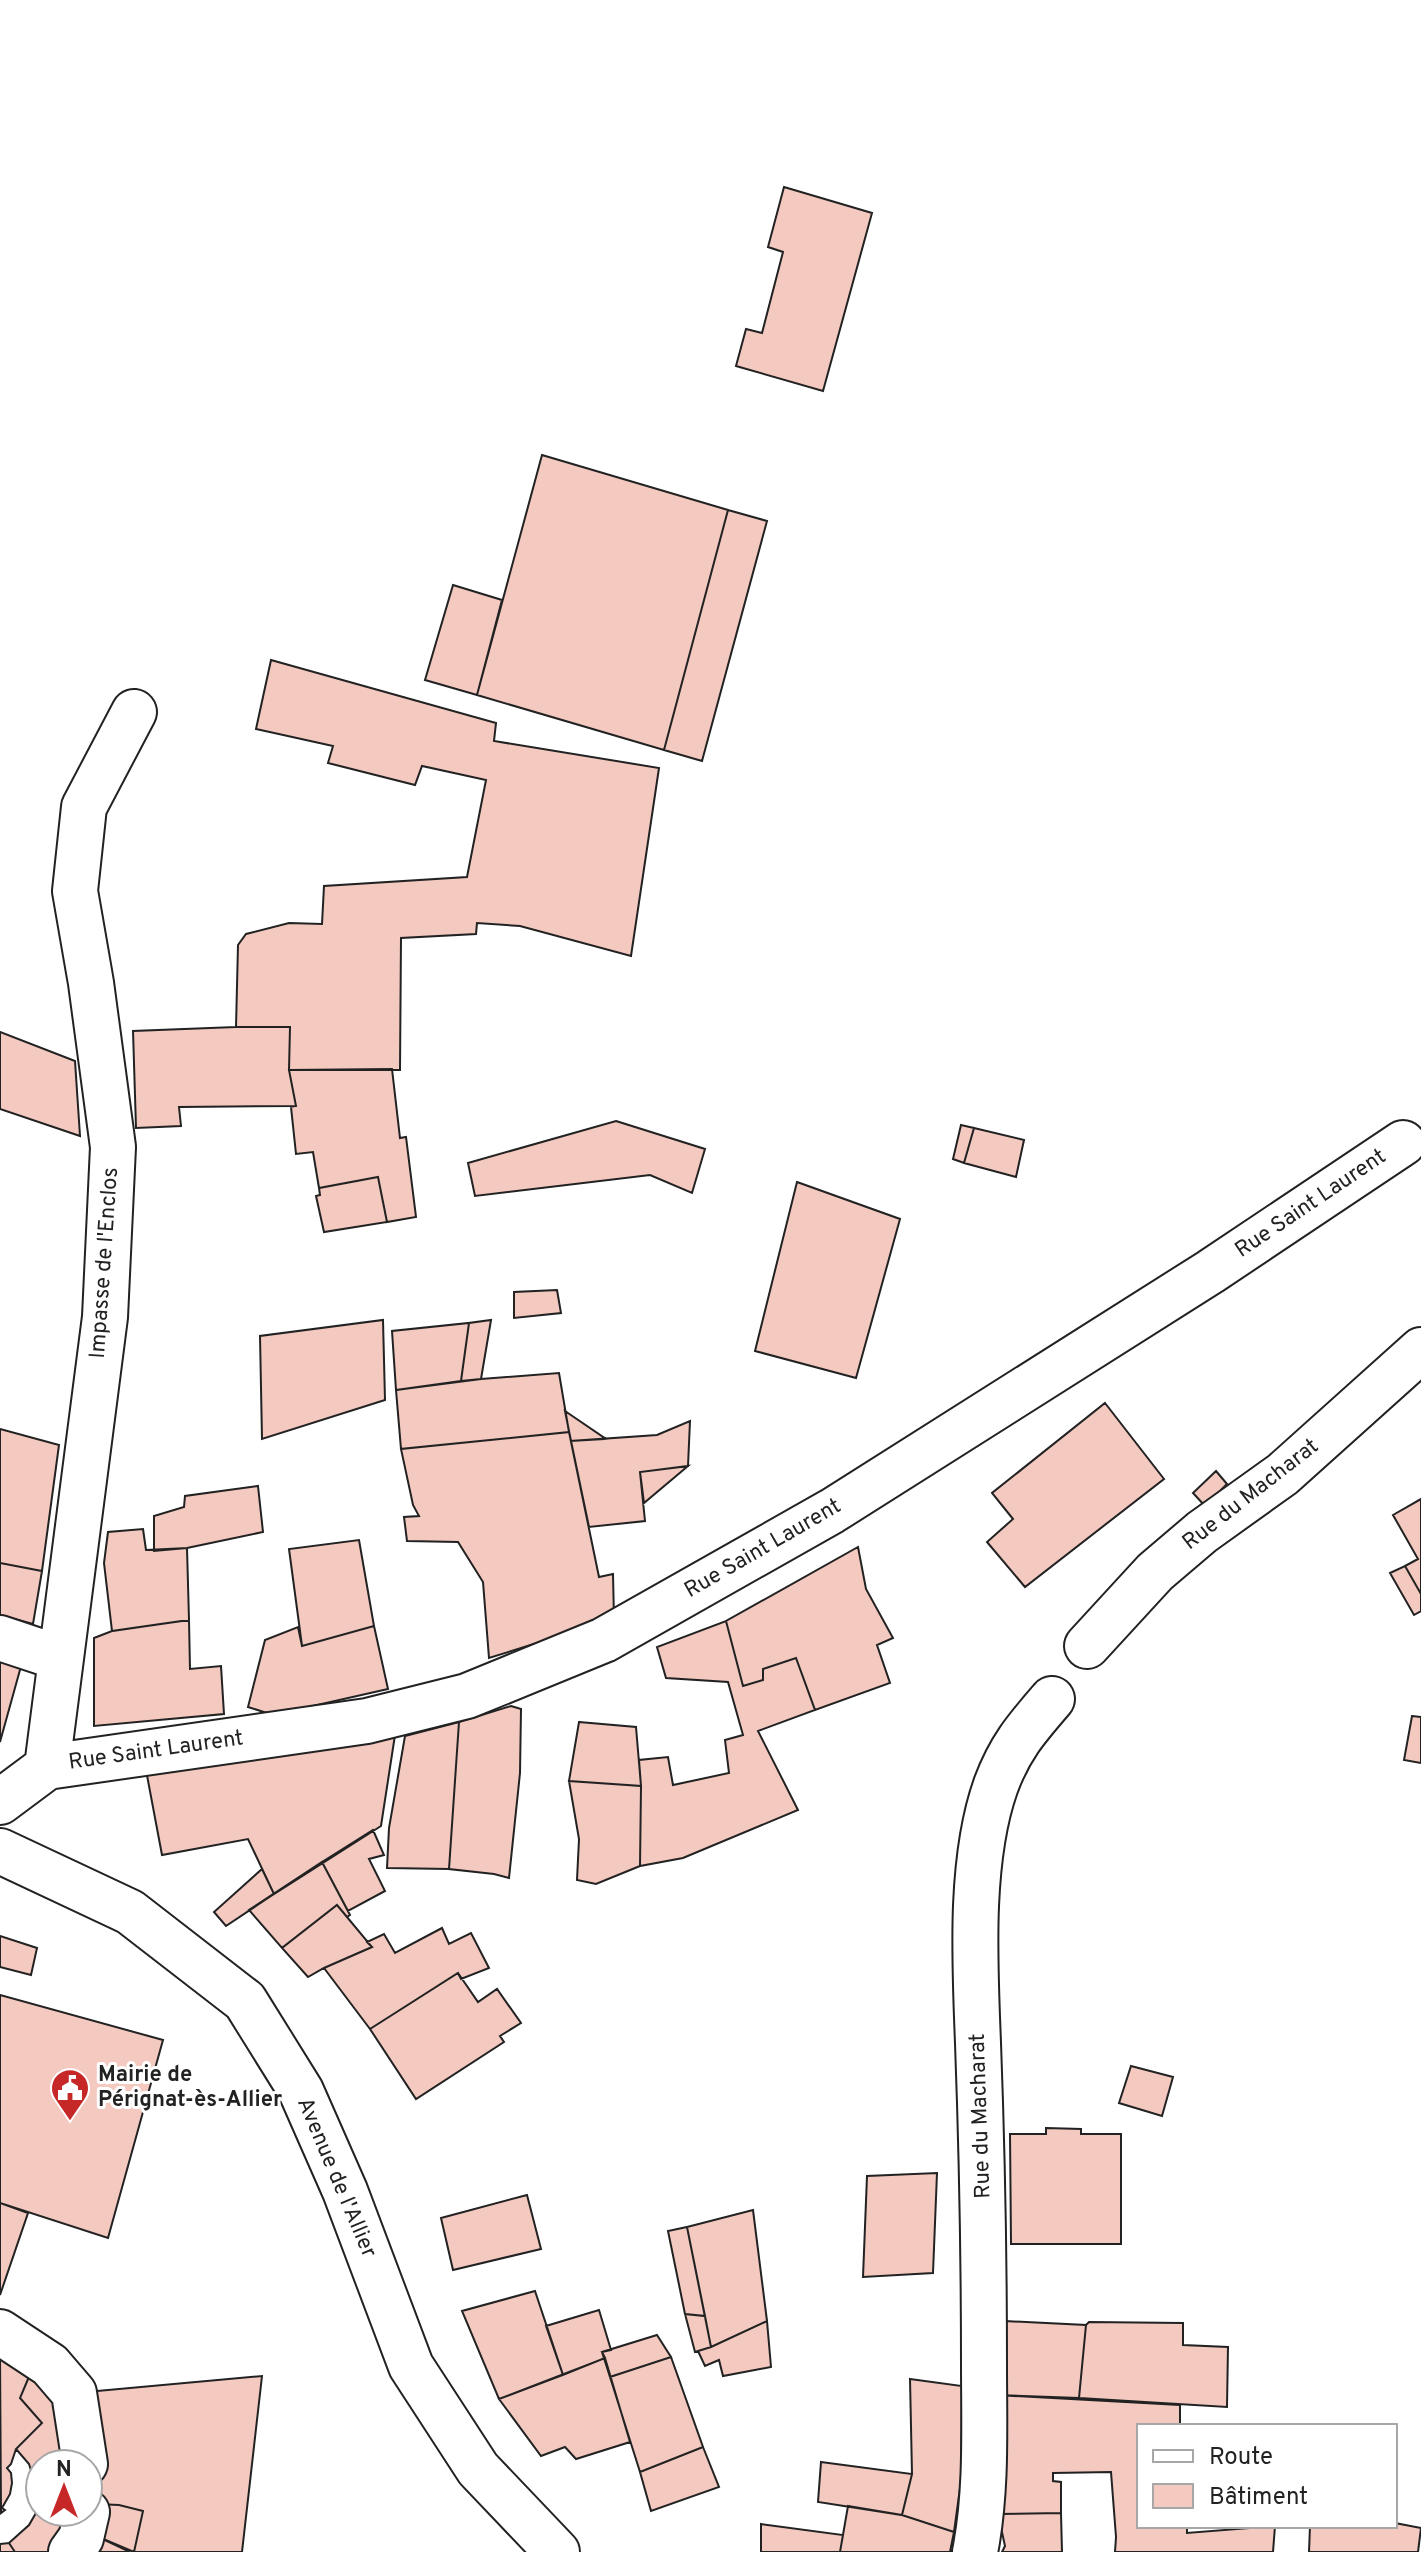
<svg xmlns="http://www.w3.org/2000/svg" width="1421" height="2552" font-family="Overpass,sans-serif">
	<rect width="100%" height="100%" fill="#fff"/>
	<path fill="#f3c9c0" stroke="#222" stroke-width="2" d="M784,187L872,213L823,391L736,366L746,329L762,333L783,252L768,247Z
		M542,455L728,510L664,750L477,695Z
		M728,510L767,521L702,761L664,750Z
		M453,585L502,600L477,695L425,680Z
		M271,660L496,723L494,741L659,768L631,956L520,926L477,923L476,934L401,938L400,1070H289L290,1027H236L238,945L246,934L289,923L322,924L324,886L467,877L486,780L422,766L415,785L328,763L333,746L256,729Z
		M236,1027H290L289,1070L296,1106L179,1107L181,1126L136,1128L133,1031Z
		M0,1032L75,1061L80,1136L0,1109Z
		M392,1069L400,1138L406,1137L416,1217L387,1222L378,1177L319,1188L313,1152L296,1154L291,1107L296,1106L289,1070Z
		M616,1121L705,1149L692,1193L650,1175L475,1196L468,1163Z
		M961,1125L974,1128L964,1163L953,1159Z
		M974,1128L1024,1140L1016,1177L964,1163Z
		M378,1177L387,1222L324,1232L316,1196L320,1195L319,1188Z
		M797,1182L900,1219L856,1378L755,1351Z
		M557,1290L561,1313L514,1318V1292Z
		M383,1320L385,1400L262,1439L260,1336Z
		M491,1320L481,1379L461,1381L469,1323Z
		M469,1323L461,1381L396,1390L392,1331Z
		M559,1373L569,1432L401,1449L396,1390L481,1379Z
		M1105,1403L1164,1479L1025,1587L987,1542L1013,1519L992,1493Z
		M565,1411L606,1439L571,1441Z
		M690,1421L688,1466L640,1472L645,1521L589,1527L571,1441L657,1435Z
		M0,1429L59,1445L42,1571L0,1563Z
		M569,1432L599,1577L613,1574L614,1619L489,1658L483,1582L458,1542L407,1541L404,1517L419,1516L413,1505L401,1449Z
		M688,1466L644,1503L640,1472Z
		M1216,1471L1227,1484L1205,1506L1193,1493Z
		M258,1486L263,1532L187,1548L154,1551V1516L184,1507L185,1496Z
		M1421,1499V1594L1405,1566L1418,1559L1393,1515Z
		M143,1529L146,1550L187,1548L189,1620L112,1631L104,1563L108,1532Z
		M359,1540L374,1626L302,1646L289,1549Z
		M858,1547L866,1589L893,1638L877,1645L890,1683L815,1710L796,1658L763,1669V1680L743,1686L726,1621Z
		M0,1563L42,1571L33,1624L0,1615Z
		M1405,1566L1421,1594V1611L1414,1615L1390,1573Z
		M189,1620L190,1669L221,1666L224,1714L94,1726V1638L112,1631Z
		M726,1621L743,1686L763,1680V1669L796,1658L815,1710L758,1731L798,1810L683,1858L640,1866L641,1786L639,1760L668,1757L673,1785L729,1773L725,1740L743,1735L728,1682L666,1678L657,1647Z
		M374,1626L388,1689L273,1715L248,1707L265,1640L298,1627L302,1646Z
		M0,1654L23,1659L0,1742Z
		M511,1706L521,1709L520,1773L509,1878L494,1874L449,1869L459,1722Z
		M1412,1716L1421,1717V1763L1404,1760Z
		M459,1722L449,1869L387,1868L389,1828L405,1736Z
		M579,1722L636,1727L641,1786L569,1781Z
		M395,1735L381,1826L274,1894L248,1839L162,1855L146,1770Z
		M569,1781L641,1786L640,1866L596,1884L577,1880L579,1839Z
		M373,1830L384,1855L369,1859L385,1891L348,1911L322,1862Z
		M322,1862L350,1915L347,1917L337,1905L282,1948L249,1910Z
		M262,1869L274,1894L226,1926L214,1912Z
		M337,1905L372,1947L324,1968L308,1977L282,1948Z
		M442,1928L449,1944L471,1933L489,1968L461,1979L458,1973L370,2029L324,1968L372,1947L367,1942L384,1934L395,1953Z
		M0,1936L37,1948L31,1975L0,1967Z
		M458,1973L478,2002L497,1989L521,2023L500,2036L504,2042L416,2099L370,2029Z
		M0,1995L163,2040L108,2238L0,2203Z
		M1131,2066L1173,2077L1162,2116L1119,2103Z
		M1046,2128L1081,2129V2134H1121V2244H1011L1010,2134H1046Z
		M937,2173L933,2273L863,2277L867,2176Z
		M527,2195L541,2249L453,2270L441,2218Z
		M0,2203L28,2213L0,2295Z
		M753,2210L767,2321L711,2347L687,2227Z
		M687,2227L705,2316L685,2314L668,2231Z
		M535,2291L563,2375L499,2399L462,2311Z
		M599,2310L611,2350L602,2352L605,2358L563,2375L546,2326Z
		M685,2314L705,2316L711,2347L695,2352Z
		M767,2321L771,2367L723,2376L719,2360L705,2366L698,2351L711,2347Z
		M1005,2321L1086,2325L1079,2398L996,2395Z
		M1089,2322L1183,2323V2345L1228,2347L1227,2407L1079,2398L1086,2325Z
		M657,2335L671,2357L610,2377L602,2352Z
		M0,2355L31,2372L20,2398L42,2423L16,2449L11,2464L7,2468L11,2473L12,2483L10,2494L2,2508L5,2510L1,2513Z
		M671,2357L703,2447L640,2472L610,2377Z
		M605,2358L630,2442L576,2459L565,2447L541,2456L499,2399Z
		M31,2372L60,2404L75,2464H40V2499L29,2464L16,2449L42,2423L20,2398Z
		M262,2376L242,2552H134L143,2511L119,2505L96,2504L91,2396L86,2392Z
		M910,2379L962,2386L961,2481L954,2532L902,2515L912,2474Z
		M996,2395L1180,2405V2426H1139V2526H1187V2533L1275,2526L1273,2552H1115L1116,2537L1111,2472L1053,2473V2481L1061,2482V2513L998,2514Z
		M703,2447L719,2487L651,2511L640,2472Z
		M821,2462L912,2474L902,2515L818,2502Z
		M96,2504L119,2505L143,2511L134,2552L94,2535Z
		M40,2506V2512H77L59,2552H15L9,2543L29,2525Z
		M848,2506L902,2515L954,2532L950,2552H840Z
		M1061,2513L1062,2552H1002L1005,2546L998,2514Z
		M1395,2523L1421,2528L1418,2552H1309L1310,2526H1395Z
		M761,2524L843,2535L840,2552H761Z
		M94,2535L130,2552H84Z
		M9,2543L15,2552H0V2544Z"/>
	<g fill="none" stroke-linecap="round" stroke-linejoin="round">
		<g stroke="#222" stroke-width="48">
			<path id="minor" d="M0,1638L60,1658
				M1087,1646L1155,1572L1202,1532L1283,1474L1421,1350
				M47,1767L367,1721L467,1696L604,1640L832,1511L1210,1272L1403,1143
				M0,1802L47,1767L105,1317L113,1147L91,983L75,891L84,807L134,712
				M0,2332L50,2365L74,2393L85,2464
				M71,2552L81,2538L87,2512
				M975,2552C987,2491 984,2427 984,2365C984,2257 982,2151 978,2043C975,1964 969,1860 996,1785C1010,1747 1027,1728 1052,1699"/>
		</g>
		<g stroke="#222" stroke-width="48">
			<path id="major" d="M0,1851L130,1912L245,2001L301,2091L345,2191L411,2366L478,2469L557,2552"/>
		</g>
		<use href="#minor" stroke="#fff" stroke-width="44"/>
		<use href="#major" stroke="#fff" stroke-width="44"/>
	</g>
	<defs>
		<g id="civic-pin" transform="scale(2)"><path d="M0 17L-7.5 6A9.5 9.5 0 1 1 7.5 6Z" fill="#c62828" stroke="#fff"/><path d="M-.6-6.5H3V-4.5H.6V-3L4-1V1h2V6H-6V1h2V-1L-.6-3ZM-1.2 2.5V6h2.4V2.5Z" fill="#fff"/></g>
	</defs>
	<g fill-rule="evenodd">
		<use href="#civic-pin" x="70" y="2088"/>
	</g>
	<g text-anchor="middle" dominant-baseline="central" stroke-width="6" stroke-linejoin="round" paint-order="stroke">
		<g font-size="22" fill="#222" stroke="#fff">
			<text transform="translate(1311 1204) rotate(-34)">Rue Saint Laurent</text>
			<text transform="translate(105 1263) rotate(-86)">Impasse de l'Enclos</text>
			<text transform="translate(1251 1495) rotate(-38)">Rue du Macharat</text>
			<text transform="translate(763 1549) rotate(-30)">Rue Saint Laurent</text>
			<text transform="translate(156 1751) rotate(-8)">Rue Saint Laurent</text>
			<text transform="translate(981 2116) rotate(-92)">Rue du Macharat</text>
			<text transform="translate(336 2178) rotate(67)">Avenue de l'Allier</text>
		</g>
		<g font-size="22" font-weight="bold" fill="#222" stroke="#fff" text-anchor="start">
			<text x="98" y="2075">Mairie de<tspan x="98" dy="25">Pérignat-ès-Allier</tspan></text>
		</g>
	</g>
	<rect x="1137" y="2424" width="260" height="104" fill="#ffffff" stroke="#a7a7a7" stroke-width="2"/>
	<rect x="1153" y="2450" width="40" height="12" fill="#ffffff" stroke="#a7a7a7" stroke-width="2"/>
	<text x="1209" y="2464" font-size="24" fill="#222222">Route</text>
	<rect x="1153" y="2484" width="40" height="24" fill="#f3c9c0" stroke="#a7a7a7" stroke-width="2"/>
	<text x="1209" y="2504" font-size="24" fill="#222222">Bâtiment</text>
	<g transform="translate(64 2488)"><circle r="38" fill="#ffffff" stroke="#a7a7a7" stroke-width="2"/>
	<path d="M0-6L14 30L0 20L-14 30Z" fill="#c62828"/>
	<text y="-12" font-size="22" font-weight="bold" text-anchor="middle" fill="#222222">N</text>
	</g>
</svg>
